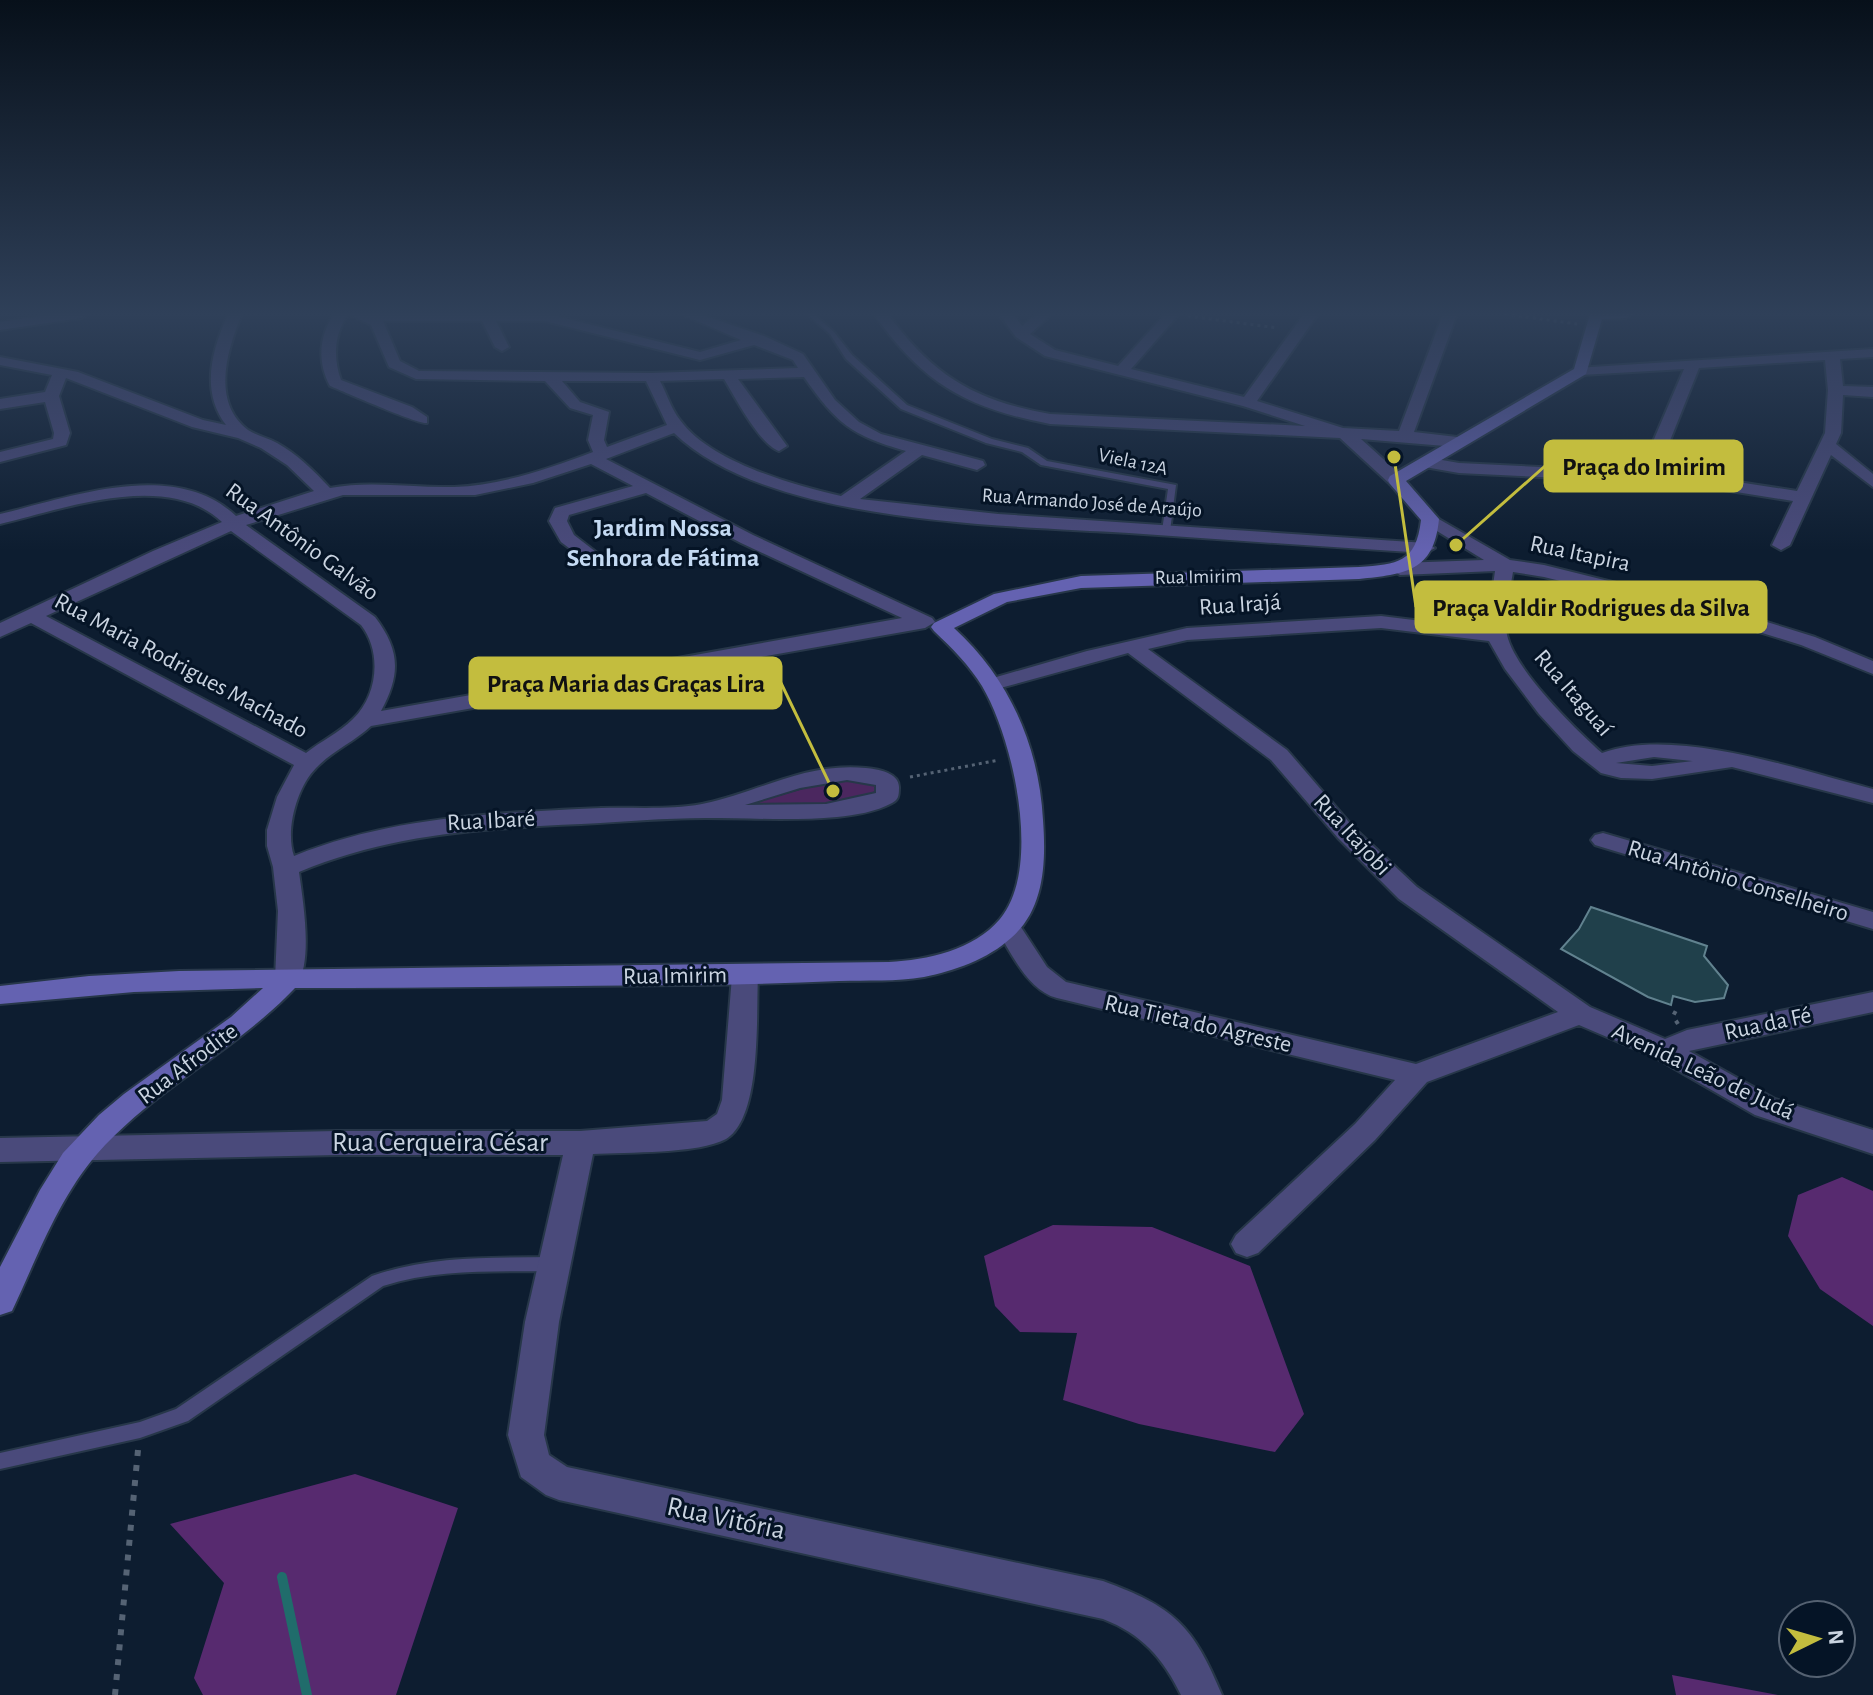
<svg xmlns="http://www.w3.org/2000/svg" width="1873" height="1695" font-family="'Alegreya Sans',sans-serif">
	<rect width="100%" height="100%" fill="#0d1d30"/>
	<path fill="#4b275f" d="M872,778L879,788C858,808 775,804 744,806L834,780Z"/>
	<path fill="#572a6f" d="M1842,1177L1873,1191V1326L1820,1289L1788,1236L1798,1195Z
		M1053,1225L1152,1227L1250,1266L1304,1414L1275,1452L1139,1424L1063,1400L1077,1333L1020,1332L995,1306L984,1256Z
		M355,1474L458,1508L396,1695H203L194,1678L224,1583L170,1524Z
		M1672,1675L1778,1695H1676Z"/>
	<g fill="none" stroke-linecap="round" stroke-linejoin="round">
		<path stroke="#206c6b" stroke-width="10" d="M282,1577L307,1695"/>
	</g>
	<path fill="#20404b" stroke="#61828f" stroke-width="2" d="M1591,907L1707,946L1704,956L1728,985L1724,998L1695,1002L1673,996L1671,1005L1648,997L1561,949L1579,929Z"/>
	<g fill="none" stroke-linecap="round" stroke-linejoin="round">
		<g stroke="#273749" stroke-width="4">
			<path id="lane" d="M807,314H814L834,332L852,355L907,405L992,439L1028,448L1047,461L1176,485L1170,531L1166,534L1162,531L1168,489L1041,465L1022,452L986,443L901,409L846,359L830,334Z
				M554,1257L560,1259L562,1264L560,1269L554,1271C497,1272 439,1268 383,1286L188,1421L140,1438L0,1469V1453L140,1422L176,1409L372,1276C431,1255 492,1258 554,1257Z"/>
		</g>
		<g stroke="#273749" stroke-width="4">
			<path id="street" d="M56,314H88L81,318L0,330V322Z
				M228,314H242C227,350 211,402 248,430C257,436 268,438 277,443C297,454 314,471 330,488C371,480 412,488 454,487C502,485 548,469 593,452L588,440L593,415L570,408L545,381L416,379L389,367L371,325L349,314H548L700,352L741,340L681,314H699L764,336L803,354L835,400L859,422L881,434L983,461L985,465L977,470L922,455L860,499L998,514L1426,543L1435,548L1426,553C1327,547 1228,540 1129,533C1002,525 769,524 674,433L606,459L753,535L932,618L935,622L925,628L371,726C354,742 332,751 316,768C297,787 285,830 294,856C393,816 497,813 601,808C634,807 670,810 702,804C758,793 804,762 866,768C878,769 900,773 899,788C899,796 898,800 892,803C876,812 855,815 837,817C793,821 750,818 706,818C664,818 622,822 581,824C483,828 390,834 299,872C303,902 313,959 297,986L288,988L279,986L275,979L278,911L273,867L267,846V830L277,797L294,765L31,623L0,637V623L153,551L222,522C167,470 64,509 0,524V514C72,497 174,458 236,516L314,491L287,465L261,448L238,438L192,427L66,378L59,396L70,433L66,445L0,462V452L53,439L54,433L45,402L0,409V399L45,392L52,375L0,365V357L78,372L203,420L226,425C200,391 212,350 228,314ZM383,321H482L495,347L502,351L509,347L496,321H545L700,360L754,345L793,360L798,368L651,373L419,371L400,361ZM804,377C837,424 851,435 906,451L841,496C793,485 710,462 680,420C671,409 667,394 660,381L724,379C735,397 760,445 779,451L787,446L738,379ZM562,381H646L667,425L607,447L604,440L609,412L580,402ZM591,464L633,486L555,508L549,521L561,542L593,566L600,568L609,562L574,535L567,521L569,515L646,493L741,543L902,618L381,711C401,674 400,650 375,617L246,525L343,495H475L533,483ZM231,531L361,625C382,652 378,695 353,719C339,733 321,741 306,753L46,616ZM847,780L876,785V793L826,804L745,805L800,788Z
				M334,314H348C334,335 333,357 341,380L412,407L427,417V423C419,425 345,392 330,386C317,362 319,336 334,314Z
				M874,314H888C932,375 975,401 1050,414L1305,426L1243,406L1045,356L1016,337L999,314H1013L1022,326L1037,314H1052L1030,334L1055,350L1118,366L1165,314H1179L1131,369L1244,397L1304,314H1318L1257,401L1343,428L1399,431L1443,314H1457L1414,432L1457,437L1465,442L1457,447L1361,439L1402,476L1404,480L1402,484H1390L1340,438L1050,424C967,408 923,384 874,314Z
				M1873,349V357L1840,359L1843,386L1873,387V397L1843,395L1841,433L1836,444L1873,474V487L1831,455L1790,545L1781,550L1772,545L1793,501L1686,484L1459,473L1419,466L1417,462L1425,457L1459,463L1640,472L1684,369L1581,375L1574,371L1576,368ZM1825,360L1828,390L1825,433L1797,491L1686,474L1657,473L1699,368Z
				M1430,514L1510,560L1544,565L1741,614L1815,637L1873,661V674L1801,645L1727,622L1544,577L1513,572C1510,591 1503,615 1507,635C1515,670 1575,729 1602,753C1674,726 1799,770 1873,789V803L1732,767L1652,779L1621,778L1601,773L1573,751L1539,714L1505,669L1489,641L1381,628L1187,640L1148,649L1287,750L1354,828L1417,887L1590,1007L1665,1039L1687,1030L1873,992V1012L1689,1051L1775,1099L1873,1130V1154L1755,1115L1656,1058L1579,1025L1427,1082L1375,1140L1258,1253L1247,1257L1236,1253L1231,1244L1236,1235L1355,1124L1395,1080L1057,998C1027,990 1011,952 995,927L999,921L1008,918L1017,921L1047,967L1066,982L1416,1064L1558,1012L1399,899L1338,838L1271,760L1128,653L993,690L983,684L986,680L1087,651L1187,628L1381,616L1487,629L1495,571L1400,575L1391,569L1400,563L1484,560L1424,523L1421,519L1424,515ZM1654,757L1692,761H1693L1652,766L1616,763Z
				M1603,833L1873,912V929L1595,845L1591,840L1595,835Z
				M745,967L754,969L758,976C756,1015 762,1118 726,1139C699,1154 626,1152 593,1154L559,1322L544,1435L549,1455L567,1467L1103,1581C1174,1607 1193,1625 1222,1695H1181C1163,1658 1142,1634 1103,1619L559,1500L546,1495L521,1477L508,1435L525,1322L563,1155H337L0,1162V1138L337,1131H580L707,1121L717,1114L722,1100L732,976L736,969Z"/>
		</g>
		<g stroke="#273749" stroke-width="4">
			<path id="secondary" d="M1590,314H1633L1626,318L1602,319L1586,374L1406,481L1439,519C1434,572 1405,574 1359,579L1081,588L1007,602L954,628C1009,678 1039,746 1043,820C1046,861 1045,909 1011,938C988,959 954,971 924,977C896,982 867,980 839,981C787,983 734,985 682,985C553,986 424,988 295,988C235,1051 154,1089 97,1154C58,1199 37,1258 12,1311L0,1315V1267L40,1190L63,1153L99,1115L124,1094L231,1017L263,988L134,992L0,1004V986L89,976L179,971L889,962C927,960 974,950 1000,919C1043,868 1013,738 982,686C969,665 952,648 934,631L931,627L934,623L994,594L1081,576L1359,567C1398,564 1416,563 1421,520L1390,484L1388,480L1390,476L1574,369Z"/>
		</g>
		<path stroke="#556374" stroke-width="3" stroke-dasharray="3 4" stroke-linecap="butt" d="M1505,314L1577,324
			M1188,316L1278,328
			M910,777L999,760"/>
		<path stroke="#556374" stroke-width="4" stroke-dasharray="4 7" stroke-linecap="butt" d="M1678,1024L1673,1016L1679,1005"/>
		<path stroke="#556374" stroke-width="6" stroke-dasharray="6 9" stroke-linecap="butt" d="M115,1695L138,1450"/>
		<use href="#lane" fill="#4a4a7b" fill-rule="evenodd"/>
		<use href="#street" fill="#4a4a7b" fill-rule="evenodd"/>
		<use href="#secondary" fill="#6462b1" fill-rule="evenodd"/>
	</g>
	<linearGradient id="sky" x2="0" y2="1"><stop stop-color="#07101a"/><stop offset="0.57" stop-color="#2f4059"/><stop offset="1" stop-color="#2f4059" stop-opacity="0"/></linearGradient>
	<rect width="1873" height="551" fill="url(#sky)"/>
	<g text-anchor="middle" dominant-baseline="central" stroke-width="6" stroke-linejoin="round" paint-order="stroke">
		<g font-size="20" fill="#cad4e1" stroke="#051426">
			<text transform="translate(1133 462) rotate(12)">Viela 12A</text>
			<text transform="translate(1092 503) rotate(4)">Rua Armando José de Araújo</text>
			<text transform="translate(1198 577) rotate(-1)">Rua Imirim</text>
		</g>
		<g font-size="24" fill="#cad4e1" stroke="#051426">
			<text transform="translate(302 542) rotate(36)">Rua Antônio Galvão</text>
			<text transform="translate(1580 554) rotate(12)">Rua Itapira</text>
			<text transform="translate(1240 605) rotate(-4)">Rua Irajá</text>
			<text transform="translate(181 666) rotate(28)">Rua Maria Rodrigues Machado</text>
			<text transform="translate(1573 693) rotate(49)">Rua Itaguaí</text>
			<text transform="translate(491 821) rotate(-3)">Rua Ibaré</text>
			<text transform="translate(1352 835) rotate(47)">Rua Itajobi</text>
			<text transform="translate(1738 881) rotate(17)">Rua Antônio Conselheiro</text>
			<text transform="translate(675 976) rotate(-1)">Rua Imirim</text>
			<text transform="translate(1198 1024) rotate(13)">Rua Tieta do Agreste</text>
			<text transform="translate(1768 1024) rotate(-12)">Rua da Fé</text>
			<text transform="translate(188 1064) rotate(-37)">Rua Afrodite</text>
			<text transform="translate(1703 1072) rotate(25)">Avenida Leão de Judá</text>
		</g>
		<g font-size="26" font-weight="bold" fill="#c4daf3" stroke="#051426">
			<text x="663" y="528">Jardim Nossa<tspan x="663" dy="30">Senhora de Fátima</tspan></text>
		</g>
		<g font-size="28" fill="#cad4e1" stroke="#051426">
			<text x="440" y="1143">Rua Cerqueira César</text>
			<text transform="translate(726 1519) rotate(12)">Rua Vitória</text>
		</g>
	</g>
	<path fill="none" stroke="#c3bd3e" stroke-width="3" d="M1456 545L1545 466M1394 457L1416 607M833 791L781 683"/>
	<g fill="#c3bd3e" stroke="#051426" stroke-width="3">
		<circle cx="1456" cy="545" r="8"/>
		<circle cx="1394" cy="457" r="8"/>
		<circle cx="833" cy="791" r="8"/>
	</g>
	<g fill="#c3bd3e" stroke="#c3bd3e" stroke-width="3">
		<rect x="1545" y="441" width="197" height="50" rx="8"/>
		<rect x="1416" y="582" width="350" height="50" rx="8"/>
		<rect x="470" y="658" width="311" height="50" rx="8"/>
	</g>
	<g font-size="26" text-anchor="middle" font-weight="bold" fill="#111">
		<text x="1644" y="475">Praça do Imirim</text>
		<text x="1591" y="616">Praça Valdir Rodrigues da Silva</text>
		<text x="626" y="692">Praça Maria das Graças Lira</text>
	</g>
	<g transform="translate(1817 1639) rotate(85)"><circle r="38" fill="#051426" stroke="#546171" stroke-width="2"/>
	<path d="M0-6L14 30L0 20L-14 30Z" fill="#c3bd3e"/>
	<text y="-12" font-size="22" font-weight="bold" text-anchor="middle" fill="#cad4e1">N</text>
	</g>
</svg>
